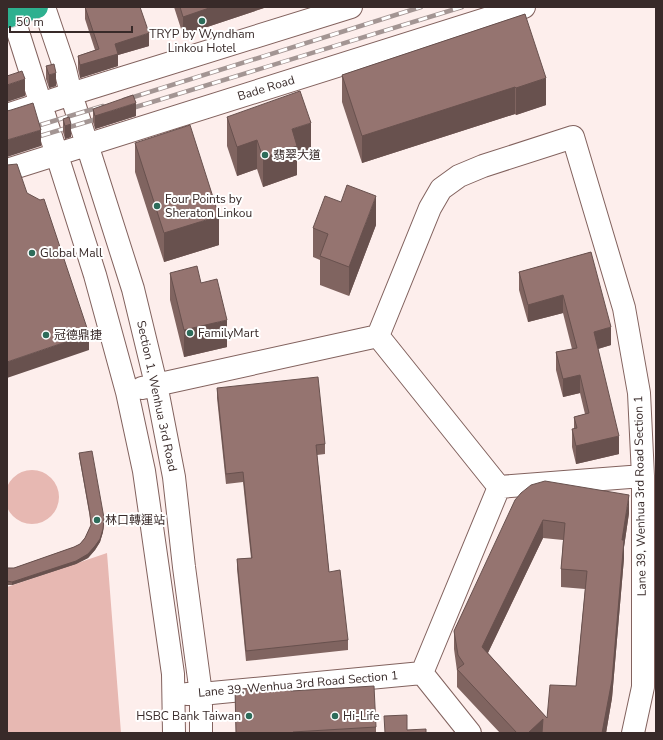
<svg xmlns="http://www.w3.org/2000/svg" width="663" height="740" font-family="'Nunito Sans','Noto Sans TC',sans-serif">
	<rect width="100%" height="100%" fill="#fdeeec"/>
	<path fill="#e7b8b2" d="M5 497a27 27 0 1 1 54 0a27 27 0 1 1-54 0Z
		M107,553L121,733H7V587Z"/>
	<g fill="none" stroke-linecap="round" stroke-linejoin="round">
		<g stroke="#82625e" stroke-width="24">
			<path id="minor" d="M10,7L95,275L127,392L144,471L173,674L174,733
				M44,7L65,69L71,94L133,289L156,384L174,477L184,567L201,694V733
				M7,115L71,94L351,7
				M7,170L524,7
				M142,388L378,336
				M499,487L643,476
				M422,673L499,487L378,336L430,208L441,189L459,176L483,166L573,137L624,308L639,393L643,476V687L633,733
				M187,694H201L422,673L470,733"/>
		</g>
		<use href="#minor" stroke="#fff" stroke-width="22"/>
		<g stroke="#a39593" stroke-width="4.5">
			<path id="rail" d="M124,100L421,7
				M126,110L462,7
				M7,135L103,106
				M7,146L103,117"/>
		</g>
		<use href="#rail" stroke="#fff" stroke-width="3" stroke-dasharray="9" stroke-linecap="butt"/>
		<g stroke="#d3d0d0" stroke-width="24" stroke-linecap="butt">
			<path id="highway-bridge" d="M7,17L37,7"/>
		</g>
		<use href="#highway-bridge" stroke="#2db08f" stroke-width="22"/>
	</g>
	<path fill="#806460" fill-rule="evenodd" d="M85,7L149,46L118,55V66L80,78L78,69V56L95,50L85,19Z
		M174,7H267L183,35Z
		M525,14L546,105L516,115L515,114L362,163L342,102V75Z
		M46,66L56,86L49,88L46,79Z
		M93,109L136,116L95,129L93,122Z
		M227,117L311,152L297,156V175L263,187L257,169L237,176L227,146Z
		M63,119L71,137L65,139L63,132Z
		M135,143L219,245L164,262L135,172Z
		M376,225L349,296L320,285V260L313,257V228Z
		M591,252L611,345L598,349L619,454L576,464L572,447V429H574V417L585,414L580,393L563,397L556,370V352L572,349L563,313L528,322L519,290V272Z
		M170,273L201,283L227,347L184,357L170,300Z
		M217,388L325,444V454L317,455L329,572L348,640V650L246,661L237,569V559L251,558L243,482L226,484L217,398Z
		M79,453L104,521L103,532L100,542L95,550L88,558L76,564L12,585H7V568H14L74,547L80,544L85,538L91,525L90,518L79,456Z
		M521,493L629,513L624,547V558L612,698L606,733H500L457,687V671L454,649V631ZM543,538L563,540L561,569V587L585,589L576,686L547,718L488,653Z
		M235,689L291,691L376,727V733H236Z"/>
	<path fill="#68514e" d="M212,7H267L183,35V17Z
		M149,33V46L118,55V66L80,78V65L115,44Z
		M56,73V86L49,88V75Z
		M546,78V105L516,115V88Z
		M25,79V96L7,102V85Z
		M515,87V114L362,163V136Z
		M136,103V116L95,129V116Z
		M311,123V152L297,156V175L263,187V158L292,129Z
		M71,124V137L65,139V126Z
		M41,130V146L7,157V140Z
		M257,140V169L237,176V147Z
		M376,196V225L349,296V267Z
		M219,216V245L164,262V233Z
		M563,295V313L528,322V305Z
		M227,320V347L184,357V330Z
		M611,327V345L594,350V332Z
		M89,334V350L7,378V362Z
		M580,375V393L563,397V379Z
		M619,436V454L576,464V446Z
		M629,495V513L624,547V558L612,698L606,733H602L622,540Z
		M543,520V538L482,665V647Z
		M104,521L103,532L100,542L95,550L88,558L76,564L12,585V582L76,561Z
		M543,719V733H528Z"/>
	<path fill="#957470" stroke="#68514e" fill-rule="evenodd" d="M85,7H140L149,33L115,44L118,54L80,65L78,56L99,49Z
		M180,7H212L183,17Z
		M525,14L546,78L516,88L515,87L362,136L342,75Z
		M54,64L56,73L49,75L46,66Z
		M22,71L25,79L7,85V76Z
		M300,91L311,123L292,129L297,146L263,158L257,140L237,147L227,117Z
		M133,95L136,103L95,116L93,109Z
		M33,103L41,130L7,140V111L11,110Z
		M69,117L71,124L65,126L63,119Z
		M190,125L219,216L164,233L135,143Z
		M17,164L27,193L40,200L44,199L89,334L7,362V165Z
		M347,185L376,196L349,267L320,256L328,234L313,228L325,196L341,202Z
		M591,252L611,327L594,332L619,436L576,446L572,429L577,428L574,417L589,413L580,375L563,379L556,352L577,348L563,295L528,305L519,272Z
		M197,266L201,283L217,279L227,320L184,330L170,273Z
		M318,377L325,444L316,445L329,572L340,570L348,640L246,651L237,559L252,558L243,472L226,474L217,388Z
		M92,451L104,518L103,529L100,539L95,546L88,554L76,561L12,582L7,581V568H14L74,547L80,544L85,538L91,525L90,514L79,453Z
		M545,481L629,495L622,540H624L612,680L602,733H542L543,719L528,733H517L457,669L464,664L458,655L454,631L515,500L521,493L531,485ZM543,520L565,523L561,569L587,571L576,686L550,685L547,718L482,647Z
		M374,686L376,727L293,732V733H236L235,689L291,687V691Z
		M407,715V730L426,729V733H385L384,716Z"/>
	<g fill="#2d6c5a" stroke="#fff" stroke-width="1.5">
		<circle cx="202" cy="21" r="4"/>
		<circle cx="265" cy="155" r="4"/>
		<circle cx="157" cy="206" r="4"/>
		<circle cx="32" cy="253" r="4"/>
		<circle cx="190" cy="333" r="4"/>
		<circle cx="46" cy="335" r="4"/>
		<circle cx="97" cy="520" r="4"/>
		<circle cx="249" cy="716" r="4"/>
		<circle cx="335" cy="716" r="4"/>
	</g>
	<g text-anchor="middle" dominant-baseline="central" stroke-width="4" stroke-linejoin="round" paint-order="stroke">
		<g font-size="12" fill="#382a29" stroke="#fff" text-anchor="start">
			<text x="202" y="34" text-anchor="middle">TRYP by Wyndham<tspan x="202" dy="14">Linkou Hotel</tspan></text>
			<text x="273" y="155">翡翠大道</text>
			<text x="165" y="199">Four Points by<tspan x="165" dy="14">Sheraton Linkou</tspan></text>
			<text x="40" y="253">Global Mall</text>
			<text x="198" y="333">FamilyMart</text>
			<text x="54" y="335">冠德鼎捷</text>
			<text x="105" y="520">林口轉運站</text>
			<text x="241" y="716" text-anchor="end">HSBC Bank Taiwan</text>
			<text x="343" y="716">Hi-Life</text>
		</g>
		<g font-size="12" fill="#382a29" stroke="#fff">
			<text transform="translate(266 88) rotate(-17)">Bade Road</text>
			<text transform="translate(157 396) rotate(78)">Section 1, Wenhua 3rd Road</text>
			<text transform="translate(640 496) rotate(-91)">Lane 39, Wenhua 3rd Road Section 1</text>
			<text transform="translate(298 684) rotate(-5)">Lane 39, Wenhua 3rd Road Section 1</text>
		</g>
	</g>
	<rect width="663" height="740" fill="none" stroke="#382a29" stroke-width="16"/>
	<path d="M10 26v6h122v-6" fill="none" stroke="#382a29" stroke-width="2"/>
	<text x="16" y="26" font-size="12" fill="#382a29" stroke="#ffffff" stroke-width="3" paint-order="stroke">50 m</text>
</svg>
